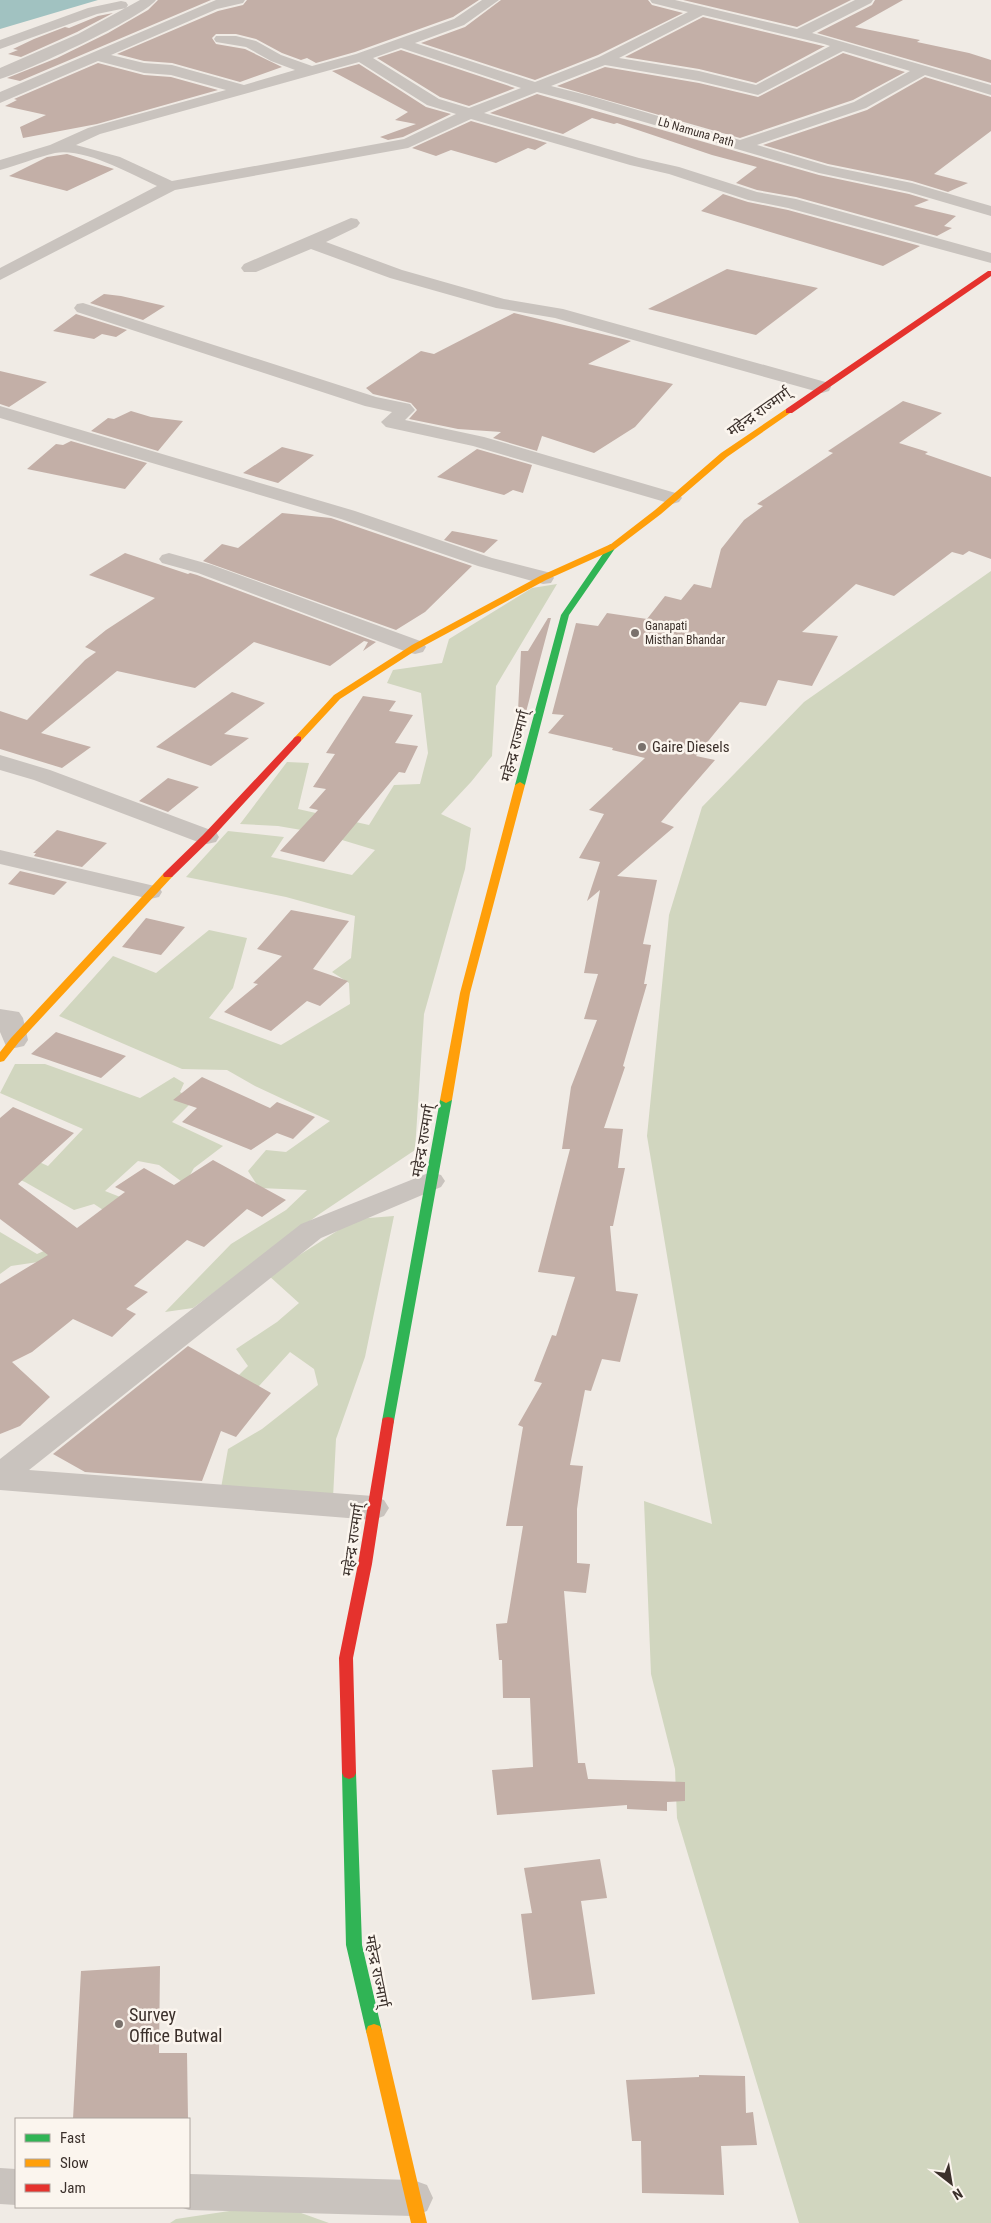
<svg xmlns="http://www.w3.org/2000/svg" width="991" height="2223" font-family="'Roboto Condensed','Noto Sans Devanagari',sans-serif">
	<rect width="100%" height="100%" fill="#f0ebe5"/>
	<path fill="#d1d6bf" d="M991,571V2223H799L677,1818L675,1769L651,1674L644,1501L712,1524L647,1136L669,915L702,807L804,702Z
		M557,584L496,686L492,756L471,782L441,814L471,828L465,869L424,1014L415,1150L318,1215L193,1308L165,1312L231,1244L286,1210L307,1190L259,1188L248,1171L266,1150L286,1152L330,1121L255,1086L227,1070L182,1069L59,1016L113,956L156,973L209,930L247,938L233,988L209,1018L281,1045L350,1004L349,983L332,972L351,958L355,916L286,897L186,877L228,831L284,837L271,857L352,875L375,850L319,833L278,826L240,824L287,762L309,763L298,809L369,825L394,785L420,784L428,753L421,693L387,683L393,670L442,663L449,639L532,588Z
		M15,1064H45L140,1098L174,1077L184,1083L180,1092L194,1100L172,1122L223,1146L194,1168L185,1184L159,1165L138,1161L105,1191L138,1204L79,1256L11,1266L0,1274V1232L37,1254L117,1219L94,1204L74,1210L25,1182L0,1171V1144L48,1166L83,1129L0,1093Z
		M394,1216L365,1357L336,1439L333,1498L221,1488L228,1449L262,1429L318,1385L314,1369L290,1352L259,1386L247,1407L229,1385L248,1366L236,1349L277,1322L299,1303L268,1275L356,1219Z
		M276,2204L329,2223H170L176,2219Z"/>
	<path fill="#a1c2c1" d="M0,0H98L0,29Z"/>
	<path fill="#c3afa7" d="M158,0H211L20,81L7,78L57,58L108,33L148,10Z
		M247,0H479L453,17L355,52L316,63L307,58L301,60L282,53L256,39L236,34H216L212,38L216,44L245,49L282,67L240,82L172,63L144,61L117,54L218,11L243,5Z
		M501,0H648L652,5L683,13L598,55L535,80L421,43L465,27Z
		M683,0H851L797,27Z
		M875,0H903L855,27L920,40L917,42L969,53L991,60V83L817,33L872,5Z
		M113,13L77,32L21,57L8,54L18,50L13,49L34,39L65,27L69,28L98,16Z
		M703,17L823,46H825L756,83L699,69L625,57Z
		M401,50L515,88L469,106L440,97L377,58Z
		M843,53L905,72L853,100L740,138L557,86L605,67L699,83L758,97Z
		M98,63L144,75L171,77L218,90L97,124L23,138L20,127L46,115L5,106L17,100L14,99Z
		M359,64L426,107L451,114L403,137L388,140L380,137L416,124L395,120L408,112L332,71Z
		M925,77L991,97V131L934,174L968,183L948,192L912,181L828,164L763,145L867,110Z
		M537,94L819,175L909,194L929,200L914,206L956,216L944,226L952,228L937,236L796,197L757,190L736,183L757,167L712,155L617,123L614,124L592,118L563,134L490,113Z
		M471,121L547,143L535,150L528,148L496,163L451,150L436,156L412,148Z
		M67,154L114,169L67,191L9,176L47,157Z
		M723,194L748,202L788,210L920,246L883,266L701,211Z
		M727,269L818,288L756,335L648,309Z
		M104,294L121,296L165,306L143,320L90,303Z
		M514,313L631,341L588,364L673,384L635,427L594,453L542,436L537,451L493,438L501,432L458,429L409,419L417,410L411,403L373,394L366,388L421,351L434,354Z
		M76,314L127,330L116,337L102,334L94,339L53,331Z
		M0,371L47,382L9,407L0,404Z
		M903,401L942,413L899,443L928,452L925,454L991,477V559L969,551L963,555L952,552L894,596L856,584L802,632L838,636L812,686L778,680L766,706L740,702L696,756L715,760L661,822L674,827L617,876L657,880L643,944L651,945L644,984H647L623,1066L625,1067L604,1128L623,1129L618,1168H625L613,1226H610L616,1291L638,1294L620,1362L602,1359L591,1391L585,1390L570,1465L583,1466L577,1509V1563L590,1564L586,1593L564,1591L578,1763H585L588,1779L685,1782V1801L667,1802V1811L627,1809V1805L497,1815L492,1770L533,1767L530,1698H503L502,1660H499L496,1624L507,1623L523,1526H506L523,1427L518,1425L542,1383L534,1381L552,1335L556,1336L575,1277L538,1272L570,1149H562L571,1087L597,1020L584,1019L598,974L584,973L600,890L587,901L600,862L579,858L604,814L589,810L645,758L612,750L613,748L548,733L564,715L552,714L576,623L598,626L607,613L647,619L665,596L681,600L694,584L711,588L721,549L744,520L763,506L757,504L833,453L828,451Z
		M131,411L151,417L183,421L158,451L91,431L108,418L114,419Z
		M71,441L147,463L125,489L27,469L56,444L63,445Z
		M282,447L314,455L278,483L243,473Z
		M477,449L532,465L523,493L513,490L504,495L437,477Z
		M282,513L331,518L472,566L425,612L396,630L203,561L222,544L238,548Z
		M452,531L463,533L498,540L484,553L444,540Z
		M125,553L188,574L190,573L197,575L376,642L363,651L368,642L364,641L330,666L254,642L195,688L117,671L41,733L91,747L62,768L0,749V711L27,720L85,660L96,652L85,647L106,630L155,598L89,575Z
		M548,618H551L526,712L518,711L521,651H528Z
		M232,692L265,703L224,734L249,738L211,766L156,747Z
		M363,696L396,701L389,711L413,715L395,743L418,746L405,773L399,772L324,862L280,851L318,810L309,808L326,789L313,787L335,754L326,753Z
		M168,778L199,787L168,812L139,801Z
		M57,830L107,843L82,867L34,856L36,853H33Z
		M20,871L67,882L54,895L8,884Z
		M291,910L349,921L313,969L348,981L320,1006L307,1001L271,1031L224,1012L258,984L253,983L282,956L257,949Z
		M146,918L185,927L161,955L122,947Z
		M56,1032L126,1056L101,1078L31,1054Z
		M202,1077L270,1108L277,1102L315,1117L293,1139L277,1133L251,1150L182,1122L197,1108L173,1100Z
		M13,1107L74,1133L18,1184L77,1228L125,1192L115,1187L144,1168L174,1185L213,1160L286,1200L262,1217L247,1209L204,1247L187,1240L134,1286L148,1292L126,1309L136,1314L112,1337L73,1319L32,1352L12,1362L50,1397L20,1426L0,1434V1284L48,1255L0,1219V1118Z
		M188,1346L271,1393L236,1437L221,1431L202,1481L85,1472L53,1454Z
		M600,1859L607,1898L581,1901L595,1994L532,2000L521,1914L532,1913L524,1868Z
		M160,1966L159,2053H187L188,2119H73L81,1971Z
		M699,2075L745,2076L746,2113L753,2112L757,2145L721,2146L724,2195L642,2193L641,2141H632L626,2080L699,2077Z"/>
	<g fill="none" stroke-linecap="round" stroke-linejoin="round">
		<path fill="#c9c3be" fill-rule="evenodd" d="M140,0H156C144,17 23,73 0,79V68L78,34Z
			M216,0H245L243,3L217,9L111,55L144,63L172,65L244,85L295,70L271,61L246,47L216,42L214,39L216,36H236L256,41L281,55L312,66L356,54L454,19L482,0H499L464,25L415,43L535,82L599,57L688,12L652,3L650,0H675L797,29L855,0H873L871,3L812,33L991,85V95L925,75L866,108L757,145L828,166L912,183L991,206V216L909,192L819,173L579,103L537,92L484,113L639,158L679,167L757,192L796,199L991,253V263L788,208L748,200L669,174L630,165L471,119L408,148L175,190L0,280V268L157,186C130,174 86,148 55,153C37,157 19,165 0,170V160L50,145L88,128L226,90L171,75L144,73L98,61L0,103V92ZM703,15L824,44L830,46L756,85L699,71L619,58ZM401,48L521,88L469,108L439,99L373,58ZM843,51L910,71L854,102L740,140L590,96L551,86L605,65L699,81L758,95ZM359,62L427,105L456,114L404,139L172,181L120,157L76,145L100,134Z
			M121,1L126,2L128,5L126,8L97,14L0,49V40L88,8Z
			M351,218L357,219L360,223L357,227L326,242L402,270L504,299L563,309L829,383L831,387L829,391L822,393L555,318L496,308L390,278L311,249L256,272H244L241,268L244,264Z
			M83,303L376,397L410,404L415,410L405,420L484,437L679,494L682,498L679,502L672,504L473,446L386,427L381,422L392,412L365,406L77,312L74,308L77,304Z
			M0,406L355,511L492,558L551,573L554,578L551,583L543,584L478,566L341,519L0,418Z
			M169,553L212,565L423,642L426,647L423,652L415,654L407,652L198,573L162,563L159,559L162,555Z
			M0,755L50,770L216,832L219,837L216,842L207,844L198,842L34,780L0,770Z
			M0,850L159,887L162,892L159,897L150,899L0,864Z
			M0,1009L19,1012L23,1018L28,1040L24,1046L15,1048L6,1046L0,1032Z
			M431,1172L441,1175L445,1181L441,1187L321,1238L29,1470L373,1496L384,1500L389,1508L384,1516L373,1520L0,1490V1459L301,1224Z
			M0,2168L16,2169V2205L0,2204Z
			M189,2174L413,2180L427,2185L433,2198L427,2211L413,2216L189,2210L180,2207H189Z"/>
		<path fill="#30b455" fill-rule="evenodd" d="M612,544L616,547L569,615L525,785L520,788L517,787L515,785L561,615L609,545Z
			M446,1097L452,1100L394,1421L393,1424H383L382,1421L440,1100Z
			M349,1767L354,1769L356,1773L362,1945L382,2031L380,2036L374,2038L368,2036L366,2031L346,1945L342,1773L344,1769Z"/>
		<path fill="#ff9f0a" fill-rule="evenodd" d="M786,409L793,411L727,457L661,514L615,549L546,580L418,649L340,699L301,741H295L293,739L334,695L412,645L540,576L611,544L655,510L721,453Z
			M520,782L525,785L470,993L452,1100L446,1103L440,1100L460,993L515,785Z
			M168,872L173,875L172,877L19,1042L4,1061L0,1062V1052L11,1038L164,873Z
			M374,2024L380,2026L382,2031L427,2223H411L366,2031L368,2026Z"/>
		<path fill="#e5322d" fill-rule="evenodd" d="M988,271H991V276L792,413H786V409Z
			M298,736L301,737V741L211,839L172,877H164L163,875L164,873L203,835L295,737Z
			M388,1417L393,1418L394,1421L372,1564L353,1658L356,1773L354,1777L349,1779L344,1777L342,1773L339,1658L358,1564L382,1421L383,1418Z"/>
	</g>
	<g fill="#7a716c" stroke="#fbf5ee" stroke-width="2">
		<circle cx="635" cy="633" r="5"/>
		<circle cx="642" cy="747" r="5"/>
		<circle cx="119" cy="2024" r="5"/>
	</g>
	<g text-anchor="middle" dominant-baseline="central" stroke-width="5" stroke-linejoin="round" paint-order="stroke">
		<g font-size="12" fill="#3b302b" stroke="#fbf5ee">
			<text transform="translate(696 132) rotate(16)">Lb Namuna Path</text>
		</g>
		<g font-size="12" fill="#3b302b" stroke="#fbf5ee" text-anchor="start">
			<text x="645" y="626">Ganapati<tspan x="645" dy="14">Misthan Bhandar</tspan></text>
		</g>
		<g font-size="15" fill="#3b302b" stroke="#fbf5ee">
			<text transform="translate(759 412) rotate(-35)">महेन्द्र राज्मार्ग्</text>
			<text transform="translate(515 746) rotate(-75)">महेन्द्र राज्मार्ग्</text>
			<text transform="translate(423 1141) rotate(-80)">महेन्द्र राज्मार्ग्</text>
			<text transform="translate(353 1540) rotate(-81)">महेन्द्र राज्मार्ग्</text>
			<text transform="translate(377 1971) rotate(79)">महेन्द्र राज्मार्ग्</text>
		</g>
		<g font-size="15" fill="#3b302b" stroke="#fbf5ee" text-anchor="start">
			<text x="652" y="747">Gaire Diesels</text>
		</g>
		<g font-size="18" fill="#3b302b" stroke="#fbf5ee" text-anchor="start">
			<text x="129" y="2014">Survey<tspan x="129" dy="21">Office Butwal</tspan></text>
		</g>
	</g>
	<rect x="15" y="2118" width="175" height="90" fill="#fbf5ee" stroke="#aea6a0"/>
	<rect x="25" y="2134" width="25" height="8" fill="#30b455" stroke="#aea6a0"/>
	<text x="60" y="2143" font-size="15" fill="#3b302b">Fast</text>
	<rect x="25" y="2159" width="25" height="8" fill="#ff9f0a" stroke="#aea6a0"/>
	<text x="60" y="2168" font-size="15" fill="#3b302b">Slow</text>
	<rect x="25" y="2184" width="25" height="8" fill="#e5322d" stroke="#aea6a0"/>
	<text x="60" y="2193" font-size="15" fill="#3b302b">Jam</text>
	<g transform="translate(951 2183) rotate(149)" stroke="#fbf5ee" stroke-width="4" paint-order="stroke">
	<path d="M0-4L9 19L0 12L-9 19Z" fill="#3b302b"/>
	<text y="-8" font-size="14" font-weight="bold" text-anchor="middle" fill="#3b302b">N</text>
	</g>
</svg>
